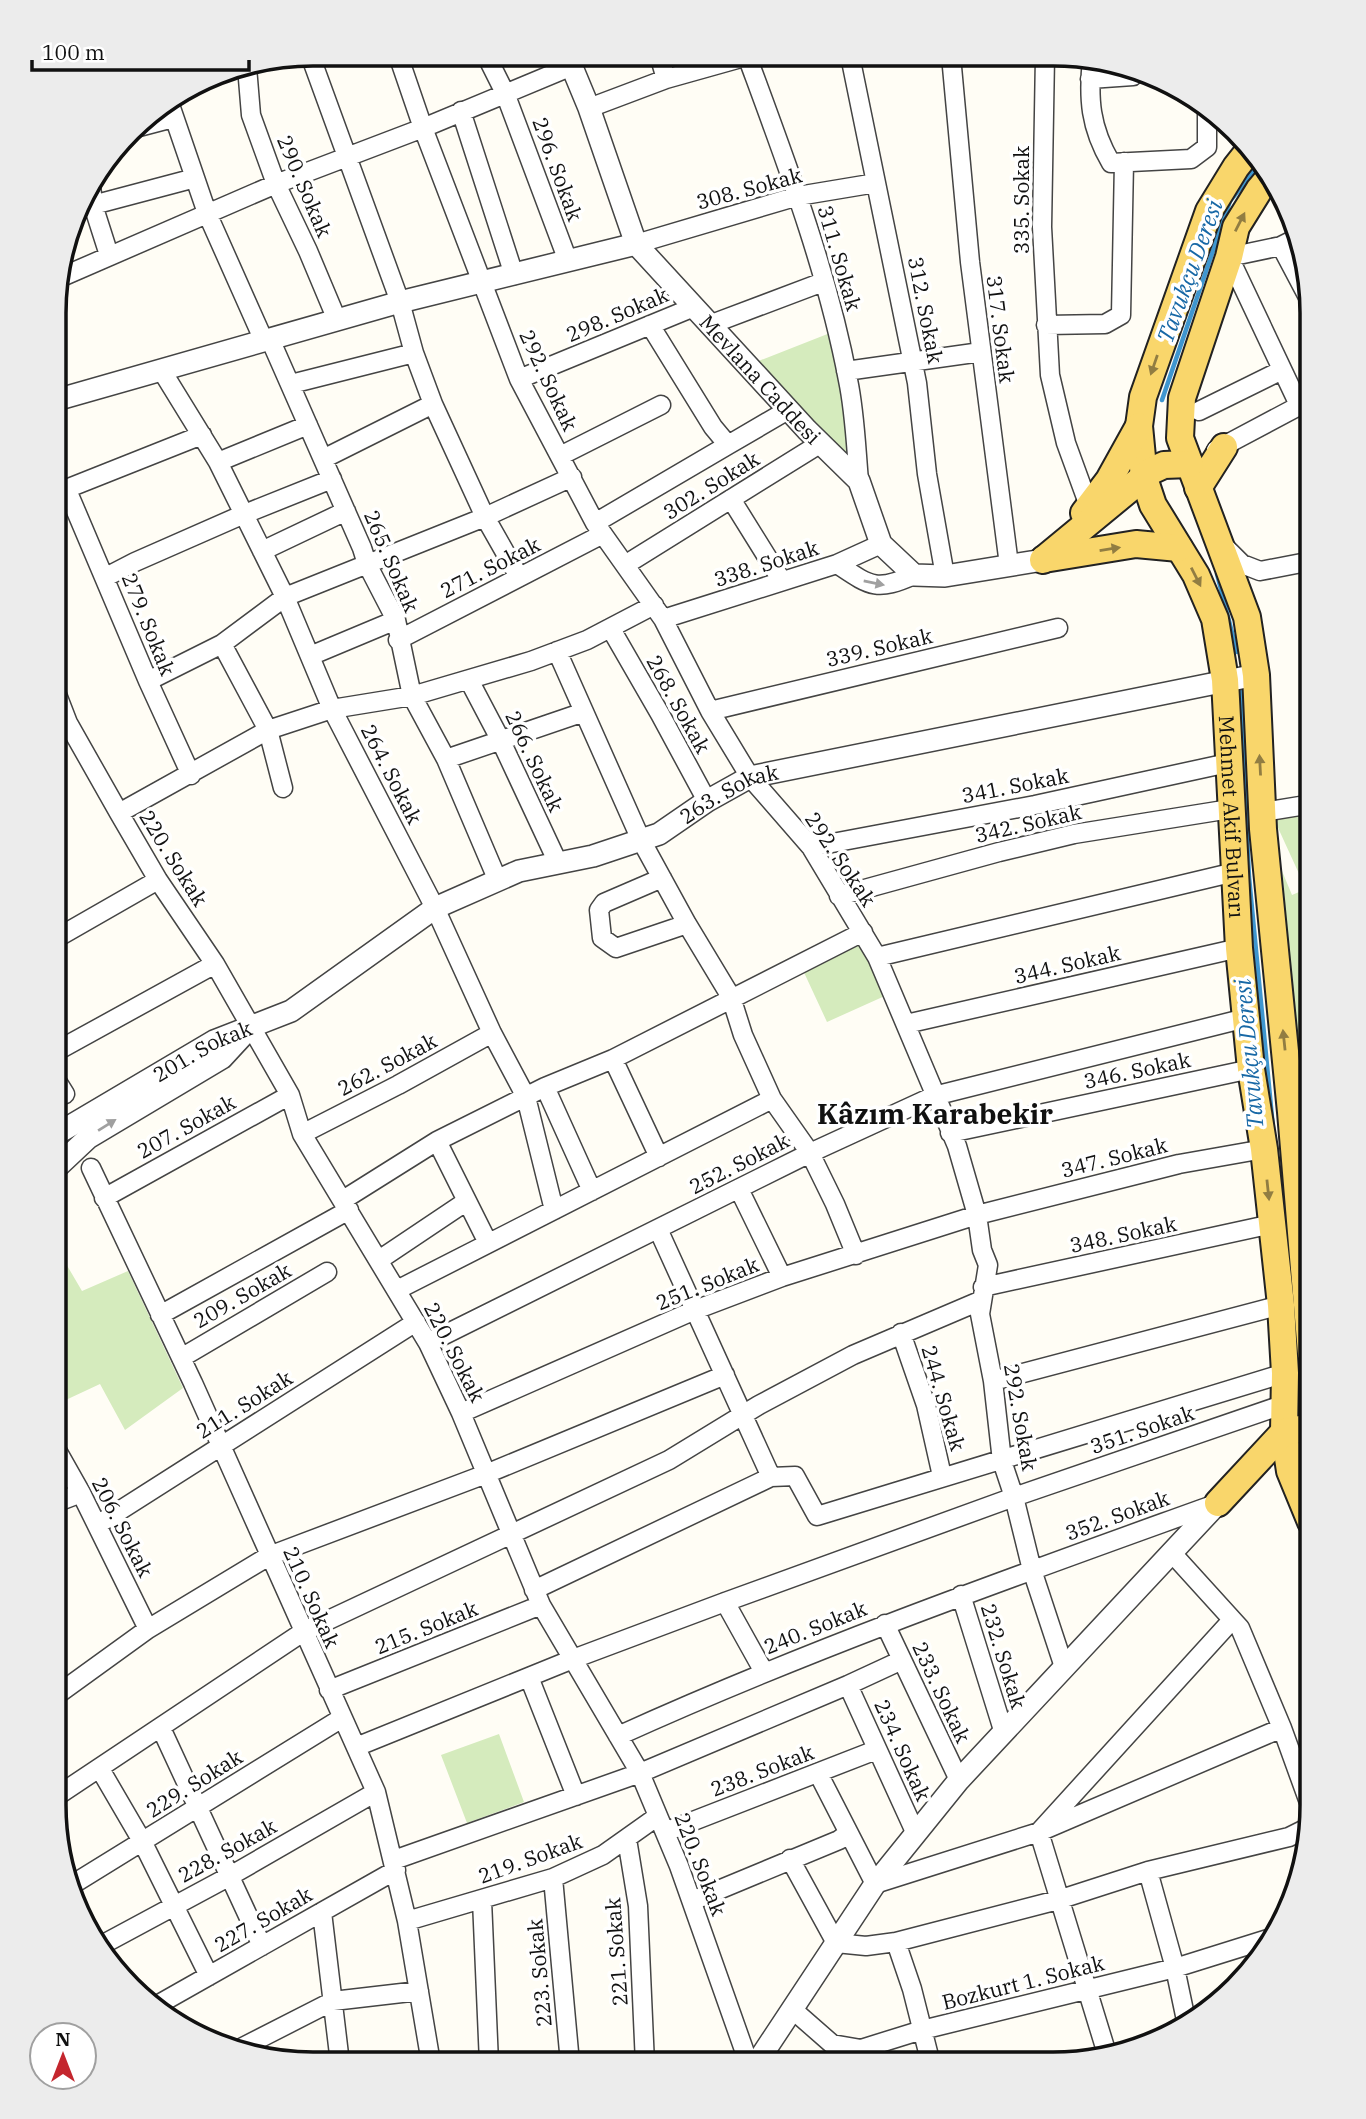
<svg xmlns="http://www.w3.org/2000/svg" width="1366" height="2119" font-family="'IBM Plex Serif',serif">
	<rect width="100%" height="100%" fill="#fffdf5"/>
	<path fill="#d5ebbd" d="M830,333L840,384L852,464L756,362Z
		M1312,813L1311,1205L1282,871L1292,895L1306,889L1274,819Z
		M861,938L887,995L827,1022L801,966Z
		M55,1245L82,1291L128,1271L183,1388L125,1430L100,1384L55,1405Z
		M499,1734L524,1802L467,1823L441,1755Z"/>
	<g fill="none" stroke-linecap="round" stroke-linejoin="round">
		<path stroke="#3f96cf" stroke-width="4.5" d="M1162,400L1230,201L1262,161
			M1217,574L1237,652
			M1240,689L1249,877L1273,1128
			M1298,1377L1300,1415
			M1306,1451L1311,1466"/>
		<g stroke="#444" stroke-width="21">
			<path id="minor" d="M310,55L400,302L414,353L433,404L323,459
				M398,55L423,128L519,379L595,523L663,619L710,711L750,777L811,847L877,957L957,1146L977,1215L982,1250L988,1265L980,1314L993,1381L1002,1461L1014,1497L1032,1570L1064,1667
				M486,55L505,93L568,261
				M659,55L666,79
				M747,56C786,162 827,269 848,380C855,413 856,448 859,481
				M850,56L917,383L927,474L945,576
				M951,56L970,262L1009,565
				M1045,56L1042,227L1050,375L1066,443L1089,506
				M1092,58C1088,99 1090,127 1111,163L1191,159L1207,147V106
				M247,67L251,115L276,184L308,251L337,320
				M1090,79L1133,76
				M169,102L207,213L264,341
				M589,108L666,79L748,56
				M461,111L514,275
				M135,128L173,118
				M91,185L93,205L109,255
				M77,211L93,205L195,178
				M1297,238L1281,246L1229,257L1299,405
				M636,244L798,196L876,183
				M1281,246L1308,297
				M57,279L276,184L423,128L572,66
				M709,325L823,282
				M1046,325L1105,324L1121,315L1124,162
				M270,339L362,548L367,564L396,620L412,696L446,759L498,881
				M162,371L218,462L285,597L332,709L435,908L492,1033L526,1097L554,1210
				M846,371L981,352
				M519,379L694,307
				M291,384L414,353
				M433,404L485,517L519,577
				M1199,411L1282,370
				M728,445L788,410
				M1216,450L1312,399
				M560,456L661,405
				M218,462L308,425
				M67,490L148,681L191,775
				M56,493L202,435
				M731,499L782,581
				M595,523L728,445L713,427L650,325
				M1226,548L1242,564L1260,571L1312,561
				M262,551L346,511
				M837,564C870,586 876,592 914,575
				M625,565L821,443
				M106,577L135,562L242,515L332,479
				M663,619L837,564L881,544
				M611,629L660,714L707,801
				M398,640L603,534
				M222,644L268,730L283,788
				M557,651L641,840L687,924L731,997L743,1035L772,1099L810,1153L835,1204L856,1255
				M310,656L396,620
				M469,680L500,739L558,863
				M148,681L222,644L285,597L485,517L572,477
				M56,692L68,723L119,813L158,880L215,964L290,1095L302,1134L428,1343L461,1413L541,1605L640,1773L679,1866L749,2064
				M710,711L1058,628
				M446,759L584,712
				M1263,812L1312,804
				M119,813L268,730L332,709L412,696L531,661L587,640L654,605
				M811,847L1035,805L1228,763
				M662,878L604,903L599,910L602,938L616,948L687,924
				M839,896L999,852L1074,834L1230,809
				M55,939L158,880
				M877,957L1235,872
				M906,1024L1239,948
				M55,1052L215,964
				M613,1059L659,1157
				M55,1078L65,1094
				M545,1087L592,1191
				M950,1133L1251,1069
				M302,1134L398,1085L492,1033
				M437,1141L488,1243
				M91,1168L193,1383L376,1792L407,1921L431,2063
				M739,1189L782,1277
				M104,1198L290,1095
				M343,1200L437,1141L545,1087L613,1059L863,932
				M658,1229L771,1477
				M379,1260L467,1201
				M983,1287L1272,1224
				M397,1290L772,1099
				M160,1315L349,1210
				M901,1333L926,1405L942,1476
				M428,1343L810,1153L934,1096L1246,1018
				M181,1358L327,1272
				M993,1381L1281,1305
				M461,1413L695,1310L782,1277L977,1215L1179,1164L1264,1149
				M55,1447L81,1493L148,1629
				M55,1503L81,1493
				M97,1525L416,1322
				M1171,1552L1240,1628L1282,1728L1311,1808
				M534,1590L771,1477L795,1476L817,1516L1285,1373
				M961,1595L1003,1730
				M725,1602L764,1672
				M885,1624L959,1780
				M529,1677L576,1796
				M848,1685L916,1834
				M329,1690L541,1605
				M54,1697L148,1629L269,1556L486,1474L725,1375
				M161,1728L262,1946
				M618,1736C814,1647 1016,1576 1218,1503
				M356,1747L573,1659L725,1602L1014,1497L1285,1404
				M100,1769L142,1841L209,1976
				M818,1773L875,1884L1039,1832L1282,1728
				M54,1798L303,1632L669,1460L759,1405L853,1355L982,1300
				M665,1832L876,1750
				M627,1839L638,1906L645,2064
				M790,1859L836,1943L866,1946L896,1942L1058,1900L1148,1871L1289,1837L1311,1826
				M394,1860L640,1773L848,1685L902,1660
				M1148,1871L1175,1968L1187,2025
				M553,1878L570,2063
				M70,1886L342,1718
				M482,1900L489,2063
				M692,1901L839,1840L847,1834
				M322,1912L340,2063
				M407,1921L553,1878L603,1855L658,1816
				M896,1942L912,1989L931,2064
				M98,1947L230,1876L376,1792
				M152,2008L396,1870
				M792,2009L832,2044L861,2049L922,2030L1175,1968L1274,1937
				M235,2051L333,2001L419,1991
				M1107,2054L1039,1832L1232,1620"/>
		</g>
		<g stroke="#444" stroke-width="24">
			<g id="tertiary">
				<path id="s1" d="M567,55L589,108L636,244L807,430L859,481L881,544L914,575L945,576L1043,560"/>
				<path d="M56,400L400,302L636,244"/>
				<path id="s2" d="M55,1135L214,1041L291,1011L435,908L519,871L593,856L659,834L707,801L750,777L1256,675"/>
				<path d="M55,1169L88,1138L222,1058L246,1032"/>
				<path d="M756,2064L875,1884L959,1780L1218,1503"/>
			</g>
		</g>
		<g stroke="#222" stroke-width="30">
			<g id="primary">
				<path id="s3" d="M1251,148L1236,167L1209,211L1143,397L1139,426L1144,478L1153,505L1196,575L1215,619L1225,680L1239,948L1251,1069L1264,1149L1281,1305L1285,1373L1284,1432L1290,1471L1311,1522"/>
				<path d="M1270,177L1259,190L1236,227L1229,257L1182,398L1180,438L1247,617L1256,675L1263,829L1291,1112L1311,1353"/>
				<path d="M1198,488L1224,447"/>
				<path d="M1084,513L1109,480L1139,426"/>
				<path d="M1044,559L1136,544L1179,548"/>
				<path d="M1043,560L1151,471L1164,465L1190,464"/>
				<path d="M1218,1503L1284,1432L1311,1427"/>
			</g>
		</g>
		<use href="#minor" stroke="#fff" stroke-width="18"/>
		<use href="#tertiary" stroke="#fff" stroke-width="21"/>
		<use href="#primary" stroke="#f9d66b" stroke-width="26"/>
	</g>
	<defs><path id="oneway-solid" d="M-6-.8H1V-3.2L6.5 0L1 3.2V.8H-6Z" transform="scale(1.75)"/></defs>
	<g fill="#917d42">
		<use href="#oneway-solid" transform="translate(1240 222) rotate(-63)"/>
		<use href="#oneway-solid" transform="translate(1154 365) rotate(109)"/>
		<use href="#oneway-solid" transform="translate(1110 549) rotate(-9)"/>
		<use href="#oneway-solid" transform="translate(1196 577) rotate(63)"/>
		<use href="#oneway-solid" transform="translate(1260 765) rotate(-93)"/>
		<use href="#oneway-solid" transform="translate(1284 1040) rotate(-96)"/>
		<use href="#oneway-solid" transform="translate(1268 1190) rotate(84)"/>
	</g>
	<g fill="#a0a0a0">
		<use href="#oneway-solid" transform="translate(874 583) rotate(11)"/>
		<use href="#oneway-solid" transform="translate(107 1125) rotate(-32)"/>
	</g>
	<g text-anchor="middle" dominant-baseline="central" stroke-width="7" stroke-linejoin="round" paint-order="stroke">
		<g font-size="21" fill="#111" stroke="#fff">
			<text transform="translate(558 169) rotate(70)">296. Sokak</text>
			<text transform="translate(305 186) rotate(67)">290. Sokak</text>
			<text transform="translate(749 188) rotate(-15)">308. Sokak</text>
			<text transform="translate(1021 200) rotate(-90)">335. Sokak</text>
			<text transform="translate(840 258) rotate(74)">311. Sokak</text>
			<text transform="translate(926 310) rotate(79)">312. Sokak</text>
			<text transform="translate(617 314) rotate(-23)">298. Sokak</text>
			<text transform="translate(1001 329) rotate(83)">317. Sokak</text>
			<text stroke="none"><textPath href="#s1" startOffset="385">Mevlana Caddesi</textPath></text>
			<text transform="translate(549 380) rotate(65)">292. Sokak</text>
			<text transform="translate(711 485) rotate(-32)">302. Sokak</text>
			<text transform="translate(392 561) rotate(67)">265. Sokak</text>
			<text transform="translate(766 563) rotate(-18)">338. Sokak</text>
			<text transform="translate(490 567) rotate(-27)">271. Sokak</text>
			<text transform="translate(149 624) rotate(68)">279. Sokak</text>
			<text transform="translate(879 647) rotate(-13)">339. Sokak</text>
			<text transform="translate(679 704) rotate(61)">268. Sokak</text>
			<text transform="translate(535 761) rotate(65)">266. Sokak</text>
			<text transform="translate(392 774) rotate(63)">264. Sokak</text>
			<text transform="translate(1015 785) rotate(-11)">341. Sokak</text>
			<text stroke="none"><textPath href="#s2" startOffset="763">263. Sokak</textPath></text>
			<text stroke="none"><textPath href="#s3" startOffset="712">Mehmet Akif Bulvarı</textPath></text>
			<text transform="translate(1028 823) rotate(-13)">342. Sokak</text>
			<text transform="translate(174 858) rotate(58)">220. Sokak</text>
			<text transform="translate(841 859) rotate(56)">292. Sokak</text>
			<text transform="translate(1067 964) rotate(-13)">344. Sokak</text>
			<text stroke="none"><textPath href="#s2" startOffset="170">201. Sokak</textPath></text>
			<text transform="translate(387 1064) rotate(-28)">262. Sokak</text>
			<text transform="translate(1137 1070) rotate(-12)">346. Sokak</text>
			<text transform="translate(186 1126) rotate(-29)">207. Sokak</text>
			<text transform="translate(1114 1157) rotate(-14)">347. Sokak</text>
			<text transform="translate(739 1163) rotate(-27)">252. Sokak</text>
			<text transform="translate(1123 1234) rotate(-12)">348. Sokak</text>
			<text transform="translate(707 1283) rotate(-22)">251. Sokak</text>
			<text transform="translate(242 1295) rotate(-30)">209. Sokak</text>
			<text transform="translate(455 1352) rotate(63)">220. Sokak</text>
			<text transform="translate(944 1398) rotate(74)">244. Sokak</text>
			<text transform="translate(244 1404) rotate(-32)">211. Sokak</text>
			<text transform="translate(1021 1417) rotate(80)">292. Sokak</text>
			<text transform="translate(1142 1429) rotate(-19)">351. Sokak</text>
			<text transform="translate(1117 1515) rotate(-20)">352. Sokak</text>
			<text transform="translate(123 1527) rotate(63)">206. Sokak</text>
			<text transform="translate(312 1597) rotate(66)">210. Sokak</text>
			<text transform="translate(426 1627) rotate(-22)">215. Sokak</text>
			<text transform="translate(815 1627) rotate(-22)">240. Sokak</text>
			<text transform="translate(1004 1656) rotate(73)">232. Sokak</text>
			<text transform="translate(942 1692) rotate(65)">233. Sokak</text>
			<text transform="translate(903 1750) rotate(66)">234. Sokak</text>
			<text transform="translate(762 1770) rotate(-21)">238. Sokak</text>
			<text transform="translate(194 1783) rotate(-32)">229. Sokak</text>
			<text transform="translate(227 1850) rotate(-29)">228. Sokak</text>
			<text transform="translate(530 1858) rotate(-20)">219. Sokak</text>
			<text transform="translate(701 1864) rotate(69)">220. Sokak</text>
			<text transform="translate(263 1919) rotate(-30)">227. Sokak</text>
			<text transform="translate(616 1952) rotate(-94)">221. Sokak</text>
			<text transform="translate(539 1973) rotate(-95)">223. Sokak</text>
			<text transform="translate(1023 1982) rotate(-14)">Bozkurt 1. Sokak</text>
		</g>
		<g font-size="23" font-style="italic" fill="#1768a6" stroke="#fff">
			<text transform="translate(1189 271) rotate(-70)">Tavukçu Deresi</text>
			<text transform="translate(1248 1054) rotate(-95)">Tavukçu Deresi</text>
		</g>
		<g font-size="28" font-weight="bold" fill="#111" stroke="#fff">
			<text x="935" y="1113">Kâzım Karabekir</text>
		</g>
	</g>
	<path d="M0 0H1366V2119H0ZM313 66H1053A247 247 0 0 1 1300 313V1805A247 247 0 0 1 1053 2052H313A247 247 0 0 1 66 1805V313A247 247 0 0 1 313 66Z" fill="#ececec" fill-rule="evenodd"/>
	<path fill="none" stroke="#111" stroke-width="3.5" d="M313 66H1053A247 247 0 0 1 1300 313V1805A247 247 0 0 1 1053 2052H313A247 247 0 0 1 66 1805V313A247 247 0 0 1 313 66Z"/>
	<g transform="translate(63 2056)"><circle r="33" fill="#ffffff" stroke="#a0a0a0" stroke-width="2"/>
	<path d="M0-5L12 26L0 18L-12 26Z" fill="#c4262e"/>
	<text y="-10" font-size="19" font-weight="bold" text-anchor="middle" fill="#111111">N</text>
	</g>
	<path d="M32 60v10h217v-10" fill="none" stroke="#111111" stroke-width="3.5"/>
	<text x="42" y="60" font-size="21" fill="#111111" stroke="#ffffff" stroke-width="5" paint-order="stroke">100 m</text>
</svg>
